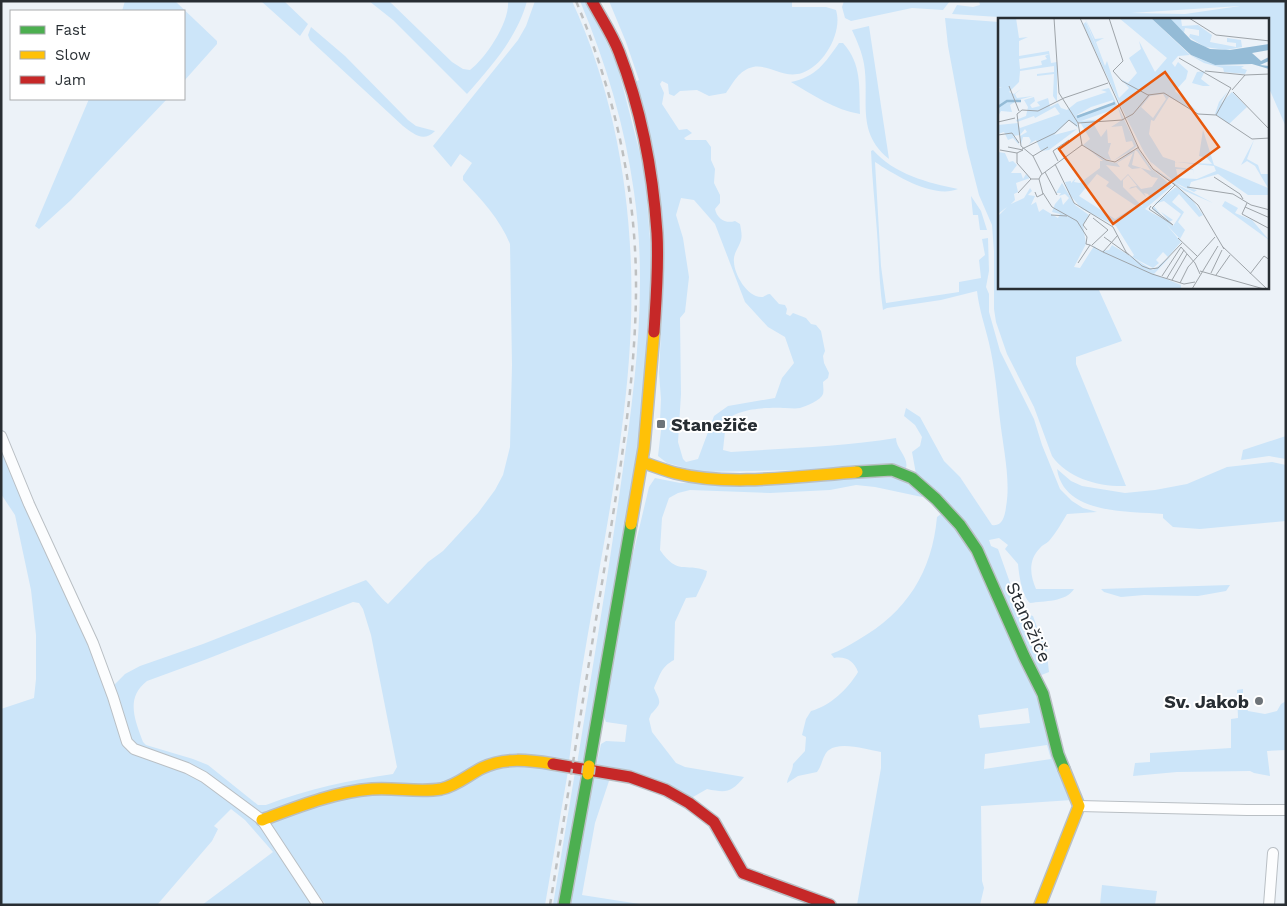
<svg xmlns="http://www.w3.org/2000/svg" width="1287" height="906" font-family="'Work Sans',sans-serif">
	<rect width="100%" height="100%" fill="#ecf2f8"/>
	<path fill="#cce5f9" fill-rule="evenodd" d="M125,1H175L217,41V44L184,81V11H122Z
		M261,1H284L308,24L300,36Z
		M369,1H389L452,62L463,69L470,70C486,58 510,22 508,1H527C517,38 492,65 467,94L393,20Z
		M535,1H572C623,112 638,238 629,359C619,494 584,628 569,762L531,758L456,781L263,813L257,811L136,746L130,740L114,685L125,674L140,666L203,644L366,580C373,587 380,598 388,604L428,562L443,551L478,513L495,490L503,475L510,447L512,365L510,244C500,219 481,199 463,180V176L472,163L460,154L451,167L433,146L518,40L526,26ZM353,602L359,603L363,609L371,635L397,767L393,774C349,780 308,789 266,805H258L208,765L193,759L146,745L143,742C135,720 125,698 147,681L207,659Z
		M580,1H587L617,64L645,173L652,266L639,440L583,765L577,764C592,670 608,577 621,483C635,387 648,289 634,192C625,126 606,63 580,1Z
		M609,1H792V7H826L836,10C843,32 824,66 802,73C783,79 770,64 753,67C739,70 733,83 726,93L709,96L697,90L680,91L674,96L669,94L668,84L662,81L660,84L664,93L662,104L679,130L687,129L692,133L684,138L686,140H706L711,147V160L715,169L714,183L720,195V203L715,209C717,219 726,224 735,221L740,224C741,230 743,237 740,243C737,250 733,255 734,262C734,274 748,299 763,297C765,296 767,294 770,294L779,304L785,305L787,309L786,314L790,316L793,313L806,318L811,324L816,325L821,331L825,351L823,356L824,363L829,373L828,378L823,382C823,386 824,390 823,394C821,400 807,406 800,408C795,409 790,408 785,408C770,407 734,408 726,422L723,450L731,452C786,448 842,447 896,438C896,449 909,457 906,468L700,472L667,463L658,456L662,422L660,421L661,399L659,373L662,311L635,82L639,80L626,42ZM681,198L694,200L715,224L745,302L768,327L785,337L794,363L782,378L775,398L728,406L714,416L698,459L686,462L683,459L678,442L681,394L680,318L685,312L689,277L683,238L676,215Z
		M844,1H950L943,10L912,8L851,21L845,18L842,7Z
		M979,1H1286V127L1268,86V19H1029L952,14L957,5L973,7L980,5ZM1240,6L1185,14L1131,13Z
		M945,18L999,22V288H1098L1122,341L1076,357V364L1126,486C1100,487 1068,479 1052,456L1034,407L1007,354L996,322L994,309V251L992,225L979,195L967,148L948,46Z
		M869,26L889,159C855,132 870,100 864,64C862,52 857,41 852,30Z
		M311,27L345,56L408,120L416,126L435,131C423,143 414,134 403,126L310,40L308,35Z
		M839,43H843C862,64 859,87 860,114C835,110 813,95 791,82C816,77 825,63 839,43Z
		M89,99H167L71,200L39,229L35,226Z
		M873,150C894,174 928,183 958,189C933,199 895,175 875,162L881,266L886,303L959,292V282L981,278L979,260L985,255L982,239L988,238L989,271L986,287L989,294V312L1000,351L1034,419L1042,445L1060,489L1072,501L1083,508L1097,512L1067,514C1061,524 1056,533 1049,541C1046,544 1042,545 1040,548C1028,560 1030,575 1036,589H1074C1066,602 1044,601 1030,603C1022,596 1019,575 1018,564L1005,549L1008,545L999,538L989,540L991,546L998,549L1019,608L1022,613L1033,616L1038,630L1045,637L1049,672L1039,676L992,570L916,474L912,452L920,446L922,437L915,425L904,416L906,408L920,417L944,461L960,477L992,525C1002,527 1005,516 1006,507C1011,480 1003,447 1000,420C997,394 995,368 989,343C985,326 979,309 977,291L941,300L887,308L883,310C879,284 879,258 877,232C875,205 872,178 871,151Z
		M971,196L981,211L987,230H980L978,215H973Z
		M1286,436V459L1269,456L1241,460L1243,450Z
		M1,442L90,644L126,746L188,772L222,792L262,826L314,905H202L273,852L245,820L231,809L214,826L218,829L212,841L157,905H1V709L34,698L36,679V635L31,590L15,515L1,494Z
		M1272,462L1286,465V521L1200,529L1173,527L1163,518V514C1128,511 1064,515 1057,469L1071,481L1082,486L1125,493L1155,490L1187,484L1227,467Z
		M898,477L924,495L922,497L875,487L856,485L830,490L770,493L690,490L678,493L669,498L662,518L660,550C678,576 684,562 707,571L706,576L696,597L686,598L675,622L674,660C661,667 660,675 654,688C660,702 663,702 651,714L649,719L652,732L676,763L685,767L744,777C731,793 726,793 707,789L693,797L596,767L601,744L606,741L625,742L627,725L606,722L604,717L629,571L649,487L655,478L680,483Z
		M941,514L958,528L1029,670L1072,800L981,806L982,881L984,888L980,905H857L881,768V752C868,750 841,741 829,750C823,754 822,766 817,772L798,776L787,783C788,776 793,771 793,764L805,751L806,737L802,735L806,719L811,711C830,706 848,689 858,672C854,661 846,656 834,658L831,654C840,651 849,645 858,640C907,612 932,572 937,517ZM1028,708L1030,723L980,728L978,715ZM1047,745L1051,759L984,769L985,754Z
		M1230,585L1226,591L1198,596L1144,595L1121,597L1104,592L1101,589Z
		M1243,689V701L1248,711L1265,714L1277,711L1281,704L1286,701V750L1267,751L1270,776L1254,773L1250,771L1177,772L1133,776L1135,763L1150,762V753L1231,748V719L1238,718L1237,690Z
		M504,764L568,771L545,905H326L309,883L272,827L271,823L348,796L424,793Z
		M575,772L582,773L559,905H553Z
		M594,775H611L595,823L582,895L646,905H570Z
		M1102,885L1157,891L1155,905H1100Z"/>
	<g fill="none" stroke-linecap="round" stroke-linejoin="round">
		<g stroke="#b9bfc4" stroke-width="12">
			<path id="street" d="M1,436L29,504L93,643L113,697L127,742L134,749L187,768L204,777L262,820L318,905
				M1079,806L1247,810H1286
				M1269,905L1273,853"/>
		</g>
		<g stroke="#b9bfc4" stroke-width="14">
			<path id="fast" d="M857,472L892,470L912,478L936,499L960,525L977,550L1024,656L1043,694L1058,754L1064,769
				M589,766L631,524
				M564,905L588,774"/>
		</g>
		<g stroke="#b9bfc4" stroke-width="14">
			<path id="slow" d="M642,462C653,466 664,470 675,473C729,487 801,476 857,472
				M631,524L644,448L654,332
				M262,820C297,807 334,792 372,789C395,787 418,793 441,789C456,786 468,775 482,768C504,757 529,760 553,764
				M1040,905L1079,806L1064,769"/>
		</g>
		<g stroke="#b9bfc4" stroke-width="14">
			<path id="jam" d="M592,1C601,18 612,34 619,52C641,109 653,172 657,233C659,266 656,300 654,332
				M553,764L630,777L666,790L689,803L714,822L743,873L830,905"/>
		</g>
		<use href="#street" stroke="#fcfdfe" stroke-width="10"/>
		<use href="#fast" stroke="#4caf50" stroke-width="11"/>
		<use href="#slow" stroke="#ffc107" stroke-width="11"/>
		<use href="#jam" stroke="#c62828" stroke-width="11"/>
		<path stroke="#bec0c1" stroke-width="2.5" stroke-dasharray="6 6" stroke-linecap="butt" d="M550,905C568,795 585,686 603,577C618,483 635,388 636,293C637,192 615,94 576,1"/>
		<g stroke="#b9bfc4" stroke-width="14" stroke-linecap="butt">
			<path id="slow-bridge" d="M588,774L589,766"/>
		</g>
		<use href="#slow-bridge" stroke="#ffc107" stroke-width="11"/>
	</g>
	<g fill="#6d7378" stroke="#fff" stroke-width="2">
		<rect x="656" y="419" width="10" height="10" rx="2.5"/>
		<circle cx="1259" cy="701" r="5"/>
	</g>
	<g text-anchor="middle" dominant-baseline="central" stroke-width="4" stroke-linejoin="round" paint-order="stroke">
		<g font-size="18" font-weight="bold" fill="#282e33" stroke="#fff" text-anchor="start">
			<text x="671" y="424">Stanežiče</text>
			<text x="1249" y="701" text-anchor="end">Sv. Jakob</text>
		</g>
		<g font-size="18" fill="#282e33" stroke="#fff">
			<text transform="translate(1029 622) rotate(66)">Stanežiče</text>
		</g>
	</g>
	<g transform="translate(998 18)">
		<rect width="271" height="271" fill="#ecf2f8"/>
		<path d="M0,0H18L21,20L30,19L21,23V38L51,33L53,45L59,44V84L55,78L56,56L39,58V56L56,54V48L22,53L21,64L11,74L16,76L23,71L17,76L19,80L35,78L20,82L12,87L14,94L3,93L0,98V70L4,69H0ZM51,36L47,38L49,41L43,43L44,47L22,51L21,41ZM87,0L97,21L106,20L98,24L107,48L109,43L121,80L131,70L123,61L130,65L139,55L131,40L143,31L141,23L157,54L169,40L121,0H153L192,37L180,38L174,45L177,49L180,44L190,53L188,61L177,73L200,94L171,79L156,103L153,102L151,116L165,139L177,143V149L195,151L196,157L195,152L178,151L180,160L199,161L218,153L216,148L177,144L214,146L209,140L201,138L205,112L216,147L270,170L257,148L249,143L243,147L256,122L249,141L260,147L263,156H271V177H250L220,156L193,164L191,170L199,172L196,174L178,165L153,144L157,151L182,168L215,185L187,173L160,155L145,133L147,136L128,99L85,6L88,4L105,45ZM165,76L168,81L155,100L143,89L152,78ZM172,0H190L183,1L184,8L200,7L214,17L212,24L238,29V25L229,24V20L243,22L244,29L228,32L207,29L191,19L192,16L201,18V12L187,10L186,15ZM192,37L217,47L246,48L243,50L249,52L247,56L226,54L225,50L206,45ZM207,53L203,61L212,68H205L201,93L205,68L194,65L199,54ZM111,70L139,128L131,134L140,131L154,151L174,168L147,191L169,203L154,191L156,188L163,197L170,202L163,194L175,202L171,204L175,208L183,196L166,183L156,186L178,169L193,180L205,197L201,199L181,176L174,184L186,194L180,204L187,212L182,221L168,206L183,224L170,239L165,234L158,242L161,245L155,250L134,239L136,237L118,208L84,191L71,176L67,164L73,163V168V165L78,160L76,164L82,165L102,150V143H98H105L85,127L92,121L82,104H79L80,110L71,102L56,117L79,111L51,132L43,133L38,122L31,126L33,123L31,119H25L23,126L22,118L29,114L27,111L22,117L15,118L20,123L21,127L15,120L10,122L6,114L0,116V107L20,105L22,110L62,96L57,89L37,100L36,98L19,104L18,102L28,98L30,89L26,82L36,79L37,83L32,87L34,90L42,88L39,84L50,80L52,89L60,85L63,90L69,92L79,84L109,74L103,72ZM115,82V87L77,98L93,89ZM120,90L124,102L113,109L124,108L128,124L134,123L136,128L115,143L131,134L118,145L112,144L104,140L113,142L110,135L113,125H110L109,111L103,119L95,105L105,101L83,103ZM137,132L139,133L153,153L134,147ZM135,135L130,148L134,151L143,150L154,159L160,160L154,169L143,171L130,156L123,163L108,147L122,149L119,145ZM99,156L111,164L108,168L138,188L117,201L81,178ZM130,157L139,168L133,169L131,171L138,169L148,179L146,175L150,176L151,178L143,185L145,189L125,169V162ZM230,73L222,86L234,74L249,89L231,106L217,96L221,84ZM0,134L7,135L11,144L15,143L19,147L13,155H23L25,161L28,156L32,160L18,165L20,174L16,176L17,182L13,186L26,180L32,170L34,173L30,177L37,178L33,187L38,184L41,194L45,191L60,200L62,196L54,194L57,186L63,179L65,187L71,180L67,176L61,178L63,175H58L64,165L77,187L91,197L85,207L88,226L76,249L82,250L96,228L102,233L111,232L114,227L155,252L173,238L156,256L183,267V271H0V198L9,189L0,196ZM227,183L240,190L237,195L254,202L271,222L224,188Z" fill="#cce5f9" fill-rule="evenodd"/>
		<path d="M153,0H172L193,22L212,31L232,32L271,26V32L254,35L263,43L271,39V43L262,47L271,48V51L254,46L217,47L193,37Z" fill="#94bbd6"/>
		<path fill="none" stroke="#94bbd6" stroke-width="2.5" d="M0,89L9,83H23M79,99L117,85"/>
		<path fill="none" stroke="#9ea4a9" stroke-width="1" d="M56,0L61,75L80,105L84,127L108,142L117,144L141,129M82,0L141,131L155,151L177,167M111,0L125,43L115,53L124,63L150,77L166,75L200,96L218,97M191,0L218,17L272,23M181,40L233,70L218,97M207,53L247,57M11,68L21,93M234,72L247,57L272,56M235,74L272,112M218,97L254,121L272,120M0,104L17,100M80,105L124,102L135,96L151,77M0,117L14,115L21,125M10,129L25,132M24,131L57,115L71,102L79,108M2,132L19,135M25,132L19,135V145L33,161M35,138L50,129M60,143L55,133L71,122M57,146L76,185L115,209L128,234L144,248L152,251L160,250L184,225M47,154L59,177M44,156L35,138L23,128L19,96L24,92L40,93L66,80L110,65M216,159L242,176L245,181M175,165L200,187L226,231M189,169L235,176L253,187L272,192M37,174L39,179L45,176L41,161L43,157L84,127M20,175L33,161H41M45,175L54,189L79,203L89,219L88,226L92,227M249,185L244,196L272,211M153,188L151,191L175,207L154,190M247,189L272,200M154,190L177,167M53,197L69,198M89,212L85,207L92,196M106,219L131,237M180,220L199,238M94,227L110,212L95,200M224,228L269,271M105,234L154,256L186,266L197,264M80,245L92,227L105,234L120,217M202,253L266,271M213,255L224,232M252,256L266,238L272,242M218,257L232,237M164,258L183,229L197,245L202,256M169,260L186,232M174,262L189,236M182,265L190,249L217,219M194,271L220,228"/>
		<path fill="#e8590c" fill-opacity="0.15" stroke="#e8590c" stroke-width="2.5" d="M167,54L221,129L115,206L61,131Z"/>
		<rect width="271" height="271" fill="none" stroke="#282e33" stroke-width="2.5"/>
	</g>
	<rect width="1287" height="906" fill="none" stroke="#282e33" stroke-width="5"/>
	<rect x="10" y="10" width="175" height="90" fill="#ffffff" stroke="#a9abad"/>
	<rect x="20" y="26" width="25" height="8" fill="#4caf50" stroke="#a9abad"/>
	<text x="55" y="35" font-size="15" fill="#282e33">Fast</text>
	<rect x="20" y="51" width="25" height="8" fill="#ffc107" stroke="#a9abad"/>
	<text x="55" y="60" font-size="15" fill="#282e33">Slow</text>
	<rect x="20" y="76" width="25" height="8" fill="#c62828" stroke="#a9abad"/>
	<text x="55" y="85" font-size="15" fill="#282e33">Jam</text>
</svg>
